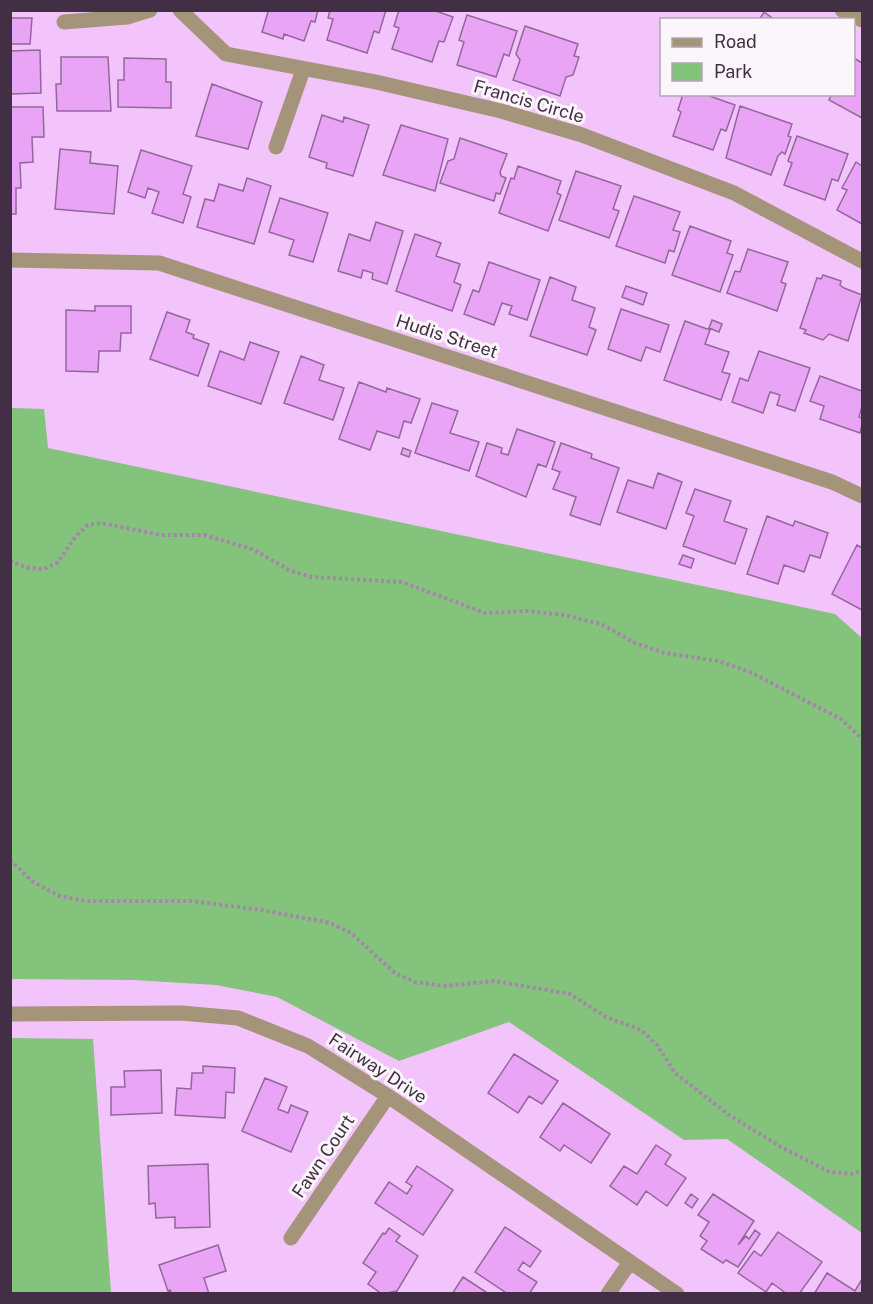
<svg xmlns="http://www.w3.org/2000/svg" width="873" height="1304" font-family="'Public Sans',sans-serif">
	<rect width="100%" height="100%" fill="#f3c3fc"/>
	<path fill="#84c37b" d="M11,408L44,409L48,448L835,614L862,638V1233L727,1139L684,1140L509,1022L399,1061L277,997L216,985L133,980L11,979Z
		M11,1038L93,1039L111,1293H11Z"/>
	<path fill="#e9a4f5" stroke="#93679b" stroke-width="1.5" d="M265,10H318L315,22L311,21L304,41L284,34L283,39L262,32L268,12Z
		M330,10H386L379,33L374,31L367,53L327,40L333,19L328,18Z
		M399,10H433L453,17L444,42L439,41L432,62L392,49L399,28L394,26Z
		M764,12L775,20H759Z
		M467,15L517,31L509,56L504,54L496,77L457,65L464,42L459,40Z
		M10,18H32L30,44H10Z
		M525,26L578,44L574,56L579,57L573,75L566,77L560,96L513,80L520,60L516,54Z
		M40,50L41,93L10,94V51Z
		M61,57H108L111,111H57L56,84H61Z
		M124,58L166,59V82H171V108L118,107V80H124Z
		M854,58L862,63V118L829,100L832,94H854Z
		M212,84L262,102L248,149L196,136Z
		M683,94H704L735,105L726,131L721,129L713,150L673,136L681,112L678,110Z
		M740,106L792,124L788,136L791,137L785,154L782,152L778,156L771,175L726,158Z
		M10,107H43L44,137H32L33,162L20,163L21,188H16V214H10Z
		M322,115L343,122L344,117L369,125L353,176L326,168L327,163L309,157Z
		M401,125L448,139L435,191L383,175Z
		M797,136L848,154L838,181L832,179L825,200L784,185L792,163L788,161Z
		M460,138L507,154L500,172L501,176L506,178L500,194L496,193L494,201L440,183L448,161L454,159Z
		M60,149L91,152L90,163L118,166L114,214L55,209Z
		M141,150L192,166L183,194L191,197L183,223L152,213L159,192L148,188L145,198L128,192Z
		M856,162L862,166V224L837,210L847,190L842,188Z
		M518,166L561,181L557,193L561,195L548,231L499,213L511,178L514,179Z
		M576,171L621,186L613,209L619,211L609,238L559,220Z
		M247,178L271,186L254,244L197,227L205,199L214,201L219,184L243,191Z
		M634,196L680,212L673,230L680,232L674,252L669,250L665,263L616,246Z
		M280,198L328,213L313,262L289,255L294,240L269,232Z
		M376,222L403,231L387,284L372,279L373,273L363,270L361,278L338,271L349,234L370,241Z
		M690,226L731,241L727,253L733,255L720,292L672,275Z
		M415,234L441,243L436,256L460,264L454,282L461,285L452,311L396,291Z
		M748,249L788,262L781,282L786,284L777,311L727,293L735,271L740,272Z
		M489,262L540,280L527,320L509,314L512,306L502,303L494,325L464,314L473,290L479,292Z
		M823,275L841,281L840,285L844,288L862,295L848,341L829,334L823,340L804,333L806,330L800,328L817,278L821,279Z
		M550,277L576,287L572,300L595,308L589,327L596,330L587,355L530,336Z
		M626,286L647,293L643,305L622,297Z
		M95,306H131V333H121L120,351H99L98,372L66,371V310L95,311Z
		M621,309L669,325L660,352L646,347L641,361L608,349Z
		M167,312L190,320L186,332L194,335L193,338L209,344L198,376L150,359Z
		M712,320L722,324L719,332L709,328Z
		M685,321L710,330L705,344L729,352L722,372L730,374L721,400L664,380Z
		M250,342L279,352L261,404L208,386L220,351L244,360Z
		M759,351L810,368L795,411L777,405L780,395L770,392L763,413L732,402L740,378L748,381Z
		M301,356L324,365L319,380L344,388L333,420L284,403Z
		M820,376L862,391V406L859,417L862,418V425L860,433L820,419L824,406L810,401Z
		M359,382L386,392L387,388L420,399L411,423L404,421L399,438L377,431L370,450L339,439Z
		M432,403L458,411L450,433L479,442L469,471L415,453Z
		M517,429L555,442L546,467L538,464L526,497L476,476L487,443L502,448L501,453L508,455Z
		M561,443L592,454L591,458L619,468L600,525L570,515L576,497L553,489L560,472L552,469Z
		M403,448L411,451L409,457L401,454Z
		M658,473L682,482L666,529L617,512L628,480L653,488Z
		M695,489L731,501L724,521L747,529L735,564L683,546L694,516L686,513Z
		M767,516L793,526L795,521L828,533L820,558L810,555L804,572L784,565L778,584L747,574Z
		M857,545L862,548V610L832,594Z
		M683,555L694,559L691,568L679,564Z
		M514,1054L558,1081L542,1104L529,1096L518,1113L488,1093Z
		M203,1066L235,1068L234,1093L226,1092L225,1118L175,1115L177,1088L191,1089L192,1073H203Z
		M161,1070L162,1113L111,1115V1087H125L124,1071Z
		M265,1078L287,1087L278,1109L288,1113L291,1105L308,1112L291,1152L242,1131Z
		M563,1103L610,1134L591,1163L564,1145L560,1151L540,1137Z
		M656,1145L671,1155L665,1164L686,1178L667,1206L646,1191L637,1205L610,1186L624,1166L637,1174Z
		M208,1164L210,1227L175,1228V1217L156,1218L155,1203L149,1204L148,1166Z
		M417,1166L453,1190L423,1235L375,1203L389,1182L407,1194L412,1186L406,1182Z
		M691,1194L698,1199L692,1208L685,1203Z
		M713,1194L754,1221L738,1245L746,1236L749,1239L755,1230L760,1234L738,1267L726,1260L723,1263L701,1249L707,1241L700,1236L709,1222L698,1215Z
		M505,1227L541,1251L530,1267L523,1262L518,1270L537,1282L529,1294H508L475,1272Z
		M389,1228L400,1236L396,1241L418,1256L397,1291L382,1294L368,1284L376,1272L363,1263L383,1233L385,1234Z
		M778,1232L822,1262L799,1294H787L772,1283L766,1292L738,1273L754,1251L761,1256Z
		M218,1245L226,1271L204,1278L209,1294H172L170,1290L168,1291L159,1265Z
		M827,1273L855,1291L862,1279V1294H814Z
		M463,1277L486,1292L485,1294H452Z"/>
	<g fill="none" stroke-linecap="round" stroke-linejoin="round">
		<path stroke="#a783ad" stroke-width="4" stroke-dasharray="3 3" stroke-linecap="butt" d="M10,561L28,568L44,569L58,562L76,536L88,525L101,523L161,535H204L252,549L291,571L312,577L402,582L485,613L528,611L564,615L601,624L635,643L665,653L718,661L750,672L841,719L862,739
			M10,860L32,881L59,896L87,901H191L262,910L330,923L351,933L395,973L415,982L444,986L494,981L570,994L606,1017L641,1030L658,1046L675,1073L729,1115L781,1147L830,1172L851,1174L862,1171"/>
		<path stroke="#a3947a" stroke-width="15" d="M180,10L226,54L376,82L501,111L582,135L734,193L862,261
			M842,10L862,20
			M64,22L127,17L150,10
			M276,147L303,70
			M10,260L159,263L832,482L862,496
			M10,1014L181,1013L238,1018L308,1046L388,1096L677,1294
			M291,1238L388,1096
			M608,1294L630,1262"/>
	</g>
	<g text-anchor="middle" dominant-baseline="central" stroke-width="6" stroke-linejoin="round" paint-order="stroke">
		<g font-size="18" fill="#422f45" stroke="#fbf6fb">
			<text transform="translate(529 101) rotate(16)">Francis Circle</text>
			<text transform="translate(447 336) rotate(18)">Hudis Street</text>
			<text transform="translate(378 1068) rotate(33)">Fairway Drive</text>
			<text transform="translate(323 1156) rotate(-56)">Fawn Court</text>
		</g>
	</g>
	<rect width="873" height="1304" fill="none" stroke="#422f45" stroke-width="24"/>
	<rect x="660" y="18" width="195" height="78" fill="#fbf6fb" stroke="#b1a6b2" stroke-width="1.5"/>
	<rect x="672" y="38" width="30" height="9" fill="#a3947a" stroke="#b1a6b2" stroke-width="1.5"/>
	<text x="714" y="48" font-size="18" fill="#422f45">Road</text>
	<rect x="672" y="63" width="30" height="18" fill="#84c37b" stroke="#b1a6b2" stroke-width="1.5"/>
	<text x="714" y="78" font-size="18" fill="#422f45">Park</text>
</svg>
